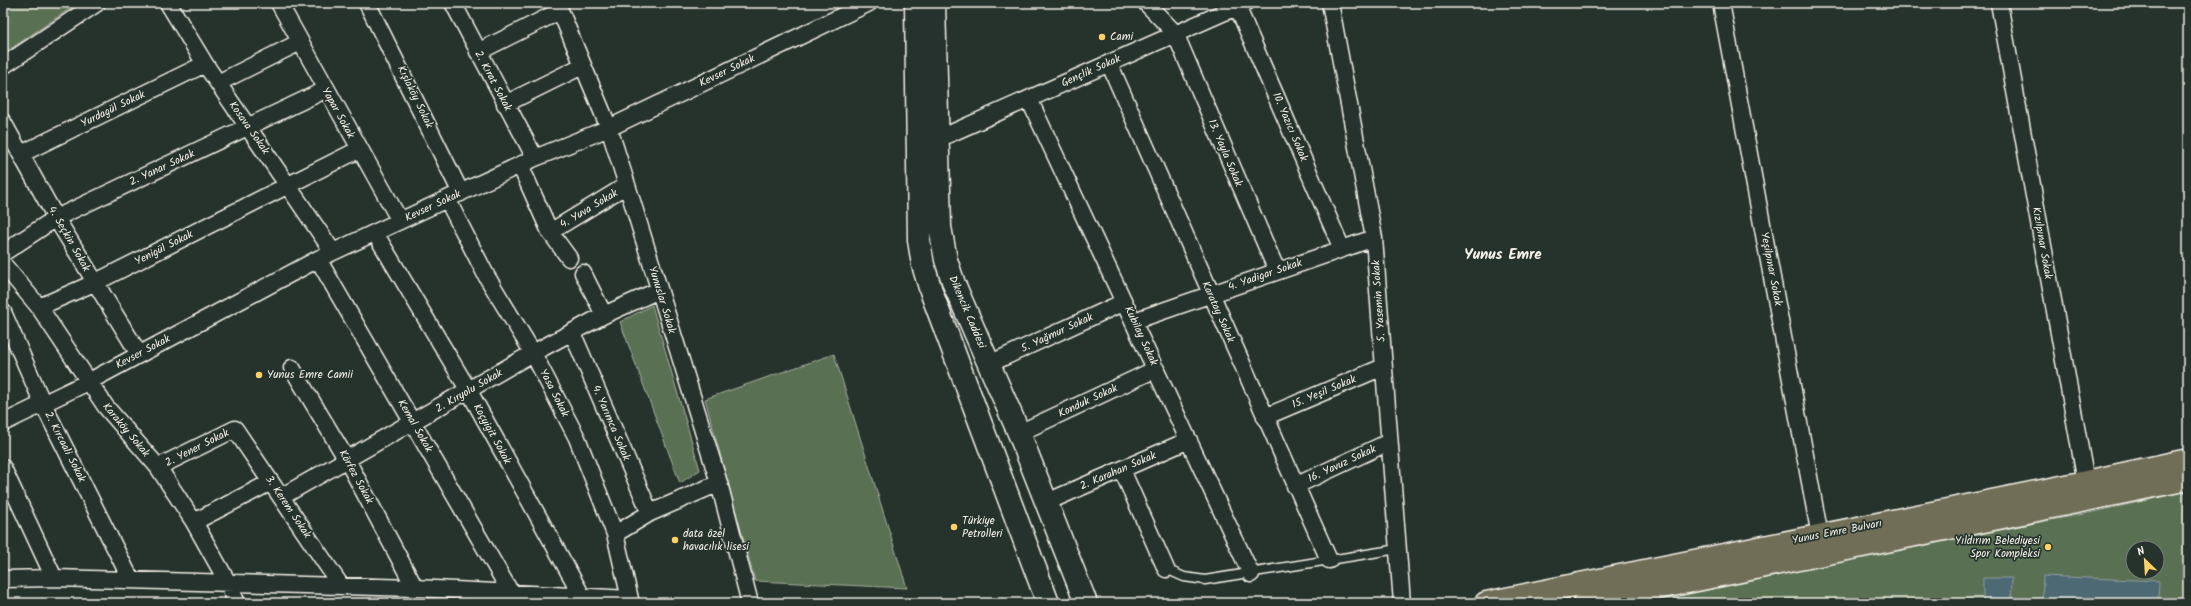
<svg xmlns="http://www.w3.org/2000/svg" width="2191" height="606" font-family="Kalam,sans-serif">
	<rect width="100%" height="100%" fill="#26332d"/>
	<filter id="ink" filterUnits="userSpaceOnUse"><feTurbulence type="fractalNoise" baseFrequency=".025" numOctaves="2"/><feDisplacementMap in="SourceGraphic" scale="8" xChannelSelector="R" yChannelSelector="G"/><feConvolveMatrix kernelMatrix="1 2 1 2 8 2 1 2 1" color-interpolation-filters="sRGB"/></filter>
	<g filter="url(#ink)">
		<path fill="#5a6f53" stroke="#a7b09e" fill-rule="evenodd" d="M3,3H78L3,54Z
			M652,305L700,470L680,483L620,322Z
			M834,354L907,588L755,581L705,399Z
			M2188,491V603H1639L1912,546L2094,512ZM2133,548H2157V572H2133Z"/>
		<path fill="#4e6973" stroke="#909fa2" d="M2043,576L2159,581L2158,603H2042Z
			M1983,578H2012L2011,603H1983Z"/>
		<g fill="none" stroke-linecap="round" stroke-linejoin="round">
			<g stroke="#f4f1e8" stroke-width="11">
				<path id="lane" d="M1166,569L1184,577L1205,580L1398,549"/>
			</g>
			<g stroke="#f4f1e8" stroke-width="19">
				<path id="street" d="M168,3L205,64L333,252
					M279,3L400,221
					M367,3L461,193
					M453,3L535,158
					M557,3L609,128L627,185L719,483L750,603
					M1146,3L1175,33L1277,271
					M1330,3L1374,238L1402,603
					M1721,3L1820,536
					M1999,3L2086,482
					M1237,6L1342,249
					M478,52L560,11
					M1109,63L1329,560
					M3,66L97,3
					M218,83L300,42
					M1029,99L1251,574
					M505,104L582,66
					M3,122L56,218L139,354
					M938,139L1245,3
					M21,154L205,64
					M520,165L550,232L569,258
					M550,232L627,185
					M375,233L469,391L582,596
					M3,253L56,218L325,90
					M318,259L511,593
					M3,264L39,307L106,407L158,467L194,522L228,583L237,603
					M583,273L604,315
					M39,307L94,283L358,150
					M3,312L43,404L131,580
					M1134,321L1374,238
					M572,332L650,513
					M989,364L1124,302
					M292,368L347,460L415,588
					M1265,417L1383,367
					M3,423L88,382L318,259L535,158L609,128L869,3
					M1019,433L1156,369
					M158,467L235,429L341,586
					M3,468L54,578
					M1122,470L1166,569
					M1295,486L1389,442
					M281,497L533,353L604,315L659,290
					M1047,502L1189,440
					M194,522L271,482
					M615,534L650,513L719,483
					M3,579L54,578L415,588L630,599L615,534L577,438L533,353L487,277L447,199"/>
			</g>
			<g stroke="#f4f1e8" stroke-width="25">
				<path id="secondary" d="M916,3L919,240L923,265L932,294L1048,603
					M934,3L940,227L946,260L954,284L1019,433L1086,603"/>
			</g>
			<g stroke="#f4f1e8" stroke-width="25">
				<path id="primary" d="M1486,603L2086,482L2188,460
					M1585,603L2188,479"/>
			</g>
			<use href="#lane" stroke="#26332d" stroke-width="8"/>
			<use href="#street" stroke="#26332d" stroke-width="16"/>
			<use href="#secondary" stroke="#26332d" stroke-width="22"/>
			<use href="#primary" stroke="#716e59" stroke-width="22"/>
		</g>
	</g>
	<g fill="#ffd166" stroke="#26332d" stroke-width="1.5">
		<circle cx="1102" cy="37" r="4"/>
		<circle cx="259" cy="375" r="4"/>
		<circle cx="954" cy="527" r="4"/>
		<circle cx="675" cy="540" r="4"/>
		<circle cx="2048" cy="547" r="4"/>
	</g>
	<g text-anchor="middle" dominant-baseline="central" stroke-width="3.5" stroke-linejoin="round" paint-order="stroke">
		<g font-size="11" fill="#f4f1e8" stroke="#26332d" text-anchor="start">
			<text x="1110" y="37">Cami</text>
			<text x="267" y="375">Yunus Emre Camii</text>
			<text x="962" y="521">Türkiye<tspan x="962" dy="13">Petrolleri</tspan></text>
			<text x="683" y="534">data özel<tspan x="683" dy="13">havacılık lisesi</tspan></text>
			<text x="2040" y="541" text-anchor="end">Yıldırım Belediyesi<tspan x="2040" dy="13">Spor Kompleksi</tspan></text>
		</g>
		<g font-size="11" fill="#f4f1e8" stroke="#26332d">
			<text transform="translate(727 71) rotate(-26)">Kevser Sokak</text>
			<text transform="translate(1091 71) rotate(-24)">Gençlik Sokak</text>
			<text transform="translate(493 81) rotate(62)">2. Kırat Sokak</text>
			<text transform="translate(415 97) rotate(64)">Kışlaköy Sokak</text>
			<text transform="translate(113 109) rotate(-26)">Yurdagül Sokak</text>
			<text transform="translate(338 113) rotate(61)">Yapar Sokak</text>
			<text transform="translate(1290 127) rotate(67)">10. Yazıcı Sokak</text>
			<text transform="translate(249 128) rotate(55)">Kosava Sokak</text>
			<text transform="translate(1225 153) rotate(67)">13. Yayla Sokak</text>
			<text transform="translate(162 168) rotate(-25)">2. Yanar Sokak</text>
			<text transform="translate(433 206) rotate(-25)">Kevser Sokak</text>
			<text transform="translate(589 209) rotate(-31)">4. Yuva Sokak</text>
			<text transform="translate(69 239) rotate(60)">4. Seçkin Sokak</text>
			<text transform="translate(2042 243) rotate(80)">Kızılpınar Sokak</text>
			<text transform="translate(164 248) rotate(-27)">Yenigül Sokak</text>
			<text transform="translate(1771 269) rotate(79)">Yeşilpınar Sokak</text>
			<text transform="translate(1265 275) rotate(-19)">4. Yadigar Sokak</text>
			<text transform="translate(662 300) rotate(73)">Yunuslar Sokak</text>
			<text transform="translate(1379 301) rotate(-94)">5. Yasemin Sokak</text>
			<text transform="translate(967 312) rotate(67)">Dikencik Caddesi</text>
			<text transform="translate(1218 312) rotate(66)">Karatay Sokak</text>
			<text transform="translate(1057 333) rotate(-25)">5. Yağmur Sokak</text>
			<text transform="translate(1141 336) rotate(65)">Kubilay Sokak</text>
			<text transform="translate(143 352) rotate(-28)">Kevser Sokak</text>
			<text transform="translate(469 391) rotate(-30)">2. Kıryolu Sokak</text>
			<text transform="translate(1324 392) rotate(-23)">15. Yeşil Sokak</text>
			<text transform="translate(554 393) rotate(63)">Yasa Sokak</text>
			<text transform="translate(1088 401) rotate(-25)">Konduk Sokak</text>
			<text transform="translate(611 423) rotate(67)">4. Yarımca Sokak</text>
			<text transform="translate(415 426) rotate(60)">Kemal Sokak</text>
			<text transform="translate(126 430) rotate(50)">Karaköy Sokak</text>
			<text transform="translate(492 434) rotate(61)">Koçyigit Sokak</text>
			<text transform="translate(65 447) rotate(63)">2. Kırcaali Sokak</text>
			<text transform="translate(197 448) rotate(-27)">2. Yener Sokak</text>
			<text transform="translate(1342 464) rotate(-25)">16. Yavuz Sokak</text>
			<text transform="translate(1118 471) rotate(-23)">2. Karahan Sokak</text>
			<text transform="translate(356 477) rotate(61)">Körfez Sokak</text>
			<text transform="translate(288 507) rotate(56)">3. Kerem Sokak</text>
			<text transform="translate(1837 532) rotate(-11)">Yunus Emre Bulvarı</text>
		</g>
		<g font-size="15" font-weight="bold" fill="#f4f1e8" stroke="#26332d">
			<text x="1503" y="255">Yunus Emre</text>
		</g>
	</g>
	<rect width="2191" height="606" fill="none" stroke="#26332d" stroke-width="16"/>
	<rect x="8" y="8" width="2175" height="590" fill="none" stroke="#f4f1e8" stroke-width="1.5" filter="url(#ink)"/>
	<g transform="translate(2145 560) rotate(335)"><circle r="19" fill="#26332d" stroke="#787f78"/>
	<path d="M0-3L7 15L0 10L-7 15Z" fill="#ffd166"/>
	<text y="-6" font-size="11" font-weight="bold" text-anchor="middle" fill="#f4f1e8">N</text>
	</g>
</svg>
